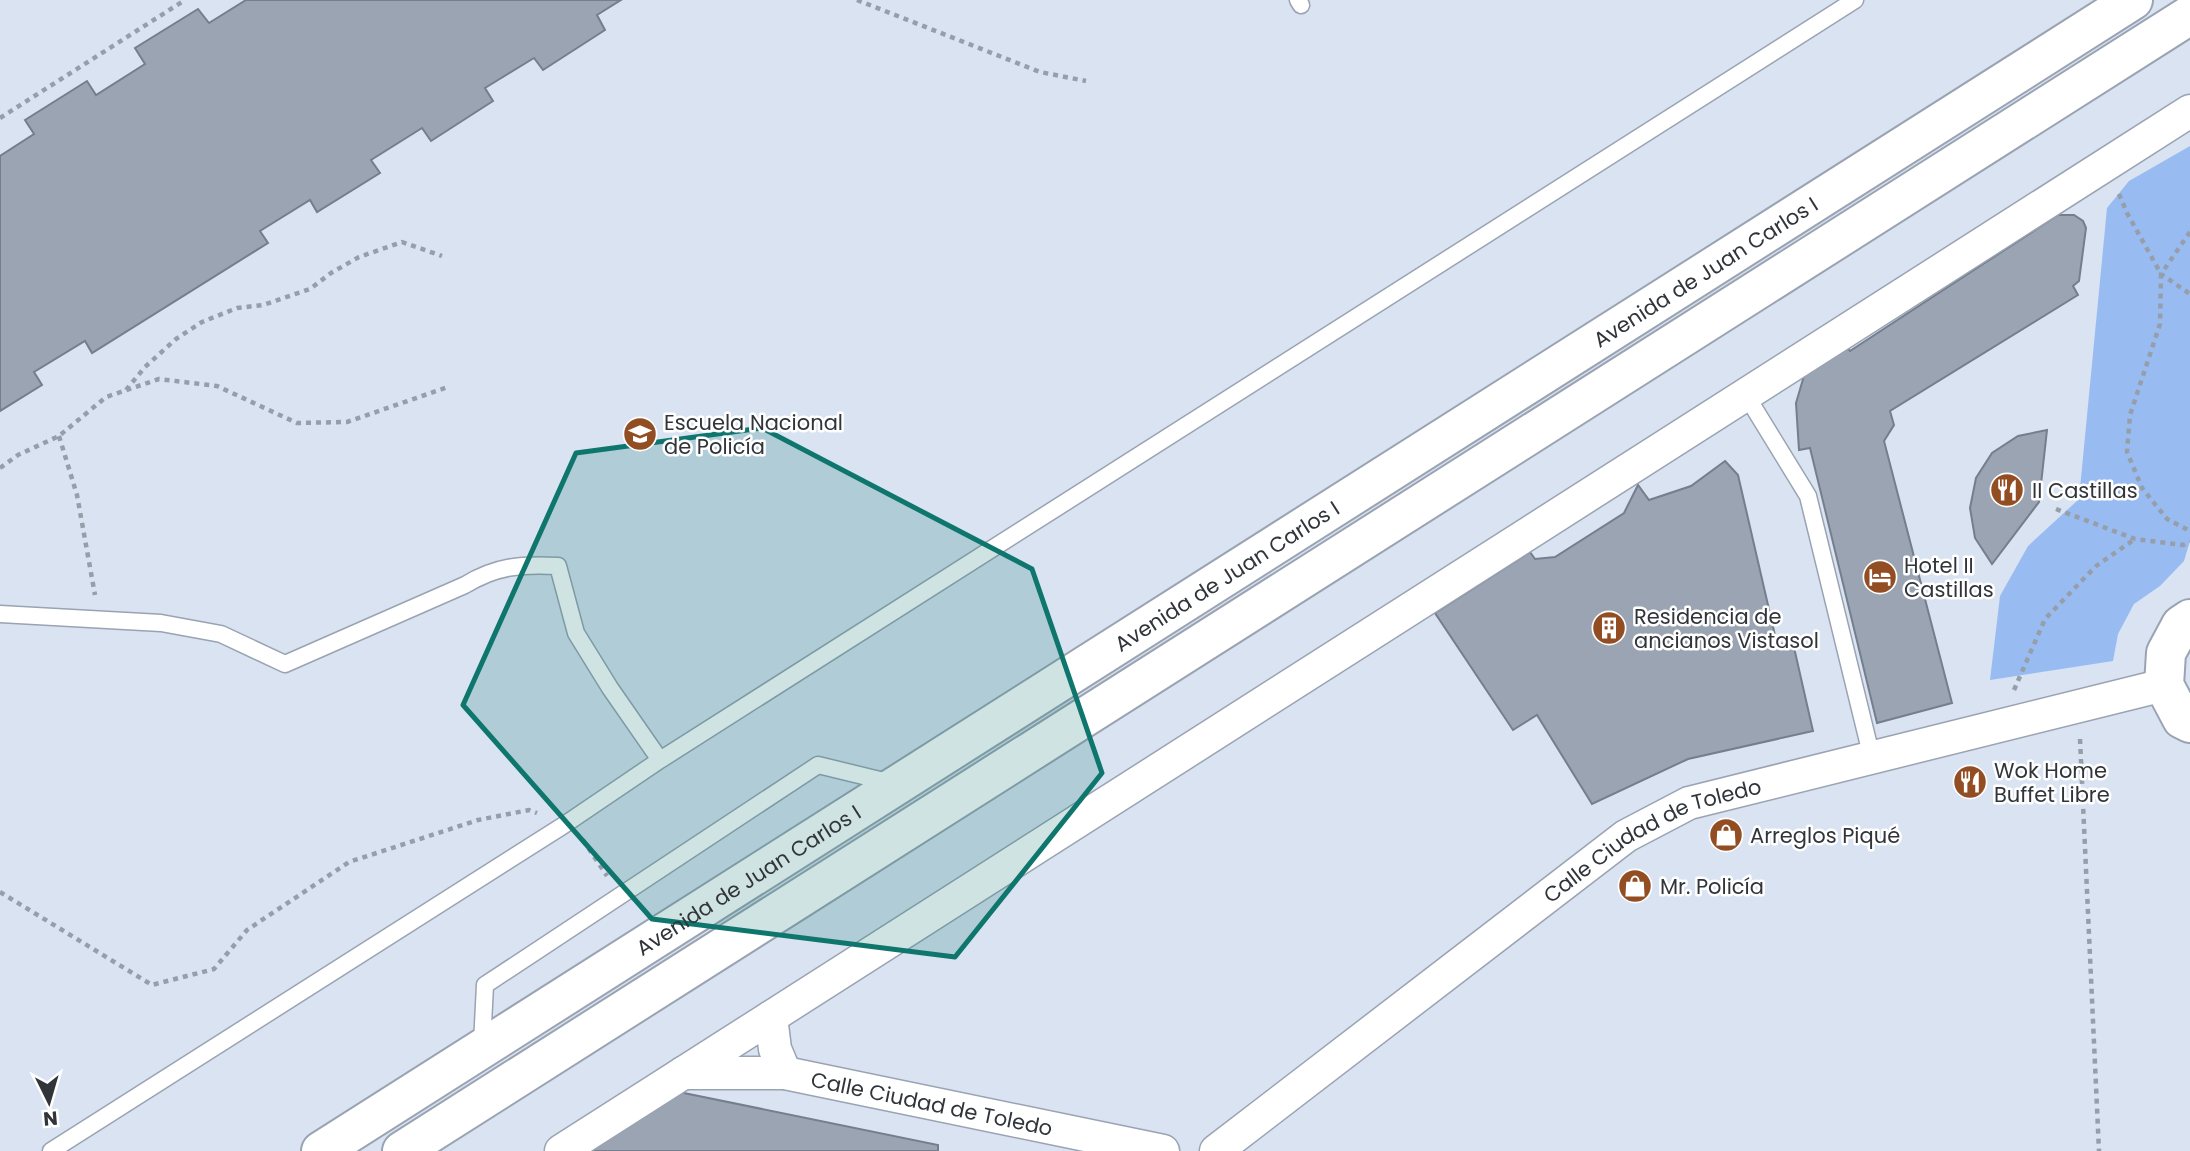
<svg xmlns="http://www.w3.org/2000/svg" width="2190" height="1151" font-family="Poppins,sans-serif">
	<rect width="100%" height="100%" fill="#d9e3f2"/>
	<path fill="#98bcf2" d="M2190,146V541L2184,561L2160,586L2134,604L2118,634L2113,661L1990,680L2000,596L2028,546L2079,499L2107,208L2129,181Z"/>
	<path fill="#9aa4b2" stroke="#757e8c" stroke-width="2" d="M246,0H621L597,15L605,30L543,70L534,58L485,88L493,101L431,141L422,128L371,160L380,173L317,212L310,200L260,231L268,243L92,353L85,341L34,372L42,385L0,411V156L34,134L25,120L87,81L96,95L145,64L135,48L198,9L209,23Z
		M2058,215H2074L2083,221L2086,228L2079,281L2073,286L2078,295L1890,411L1894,425L1884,441L1952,703L1877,723L1810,448L1799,450L1796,403L1806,369L1845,345L1850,351Z
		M2047,430L2039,502L1992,564L1975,538L1970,508L1976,478L1992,453L2018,436Z
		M1725,461L1738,475L1777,644L1793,643L1813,731L1688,759L1592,804L1537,715L1513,730L1435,613L1530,552L1535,559L1555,557L1624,513L1638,485L1649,500L1691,486Z
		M679,1092L938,1145V1151H590Z"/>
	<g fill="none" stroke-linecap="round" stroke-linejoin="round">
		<g stroke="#9aa3b2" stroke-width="19">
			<path id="lane" d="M1298,0L1301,5
				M1746,395L1808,496L1872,758
				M0,614L161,623L221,634L285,664L465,585C496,566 521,564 558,566L576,633L610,688L660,760
				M482,1044L485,985L818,765L892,783
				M51,1151L564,825L660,760L1855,0"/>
		</g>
		<g stroke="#9aa3b2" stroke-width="35">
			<g id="street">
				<path d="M771,1017L775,1049L785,1073"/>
				<path id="s1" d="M683,1073H785L1163,1151"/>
				<path d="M561,1151L2190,111"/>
				<path id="s2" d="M1216,1151L1626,836L1689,803L2164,685"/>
			</g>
		</g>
		<g stroke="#9aa3b2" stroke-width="42">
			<path id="secondary" d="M2190,619L2181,625L2166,653L2164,685L2182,719L2190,723"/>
		</g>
		<g stroke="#9aa3b2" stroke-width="42">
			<g id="highway">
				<path id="s3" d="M321,1151L2133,0"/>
				<path d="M402,1151L2190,15"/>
			</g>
		</g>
		<path stroke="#969ea9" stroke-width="4.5" stroke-dasharray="5 5" stroke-linecap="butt" d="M857,0L1040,72L1086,81
			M0,118L185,0
			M2119,194L2127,213L2161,274L2160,324L2130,415L2127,452L2142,488L2167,519L2190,531
			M2190,232L2161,274L2190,294
			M126,390L145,367L176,339L202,322L237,308L263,305L310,289L331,273L359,257L402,242L442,256
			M59,436L77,495L95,595
			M0,468L18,455L59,436L106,397L159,379L217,386L297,423L347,422L448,387
			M2056,509L2135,539L2183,545L2190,542
			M2014,690L2045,619L2096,566L2135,539
			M2080,739L2099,1151
			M583,840L607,876
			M0,892L152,985L214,969L247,930L349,862L478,820L529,810L537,813"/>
		<use href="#lane" stroke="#fff" stroke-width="16"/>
		<use href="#street" stroke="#fff" stroke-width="32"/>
		<use href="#secondary" stroke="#fff" stroke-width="38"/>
		<use href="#highway" stroke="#fff" stroke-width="38"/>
	</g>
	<path fill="#0f766e" fill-opacity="0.2" stroke="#0f766e" stroke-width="5" stroke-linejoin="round" d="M762,428L1032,569L1102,773L955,957L652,919L463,705L576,453Z"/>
	<defs>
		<g id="university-disc" transform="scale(1.75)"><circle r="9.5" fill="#924d23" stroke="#fff"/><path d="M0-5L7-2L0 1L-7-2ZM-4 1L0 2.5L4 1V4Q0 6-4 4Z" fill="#fff"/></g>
		<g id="restaurant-disc" transform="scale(1.75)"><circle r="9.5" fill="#924d23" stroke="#fff"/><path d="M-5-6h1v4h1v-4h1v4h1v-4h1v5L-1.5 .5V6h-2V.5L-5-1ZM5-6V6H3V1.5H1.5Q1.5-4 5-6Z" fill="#fff"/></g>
		<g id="hotel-disc" transform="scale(1.75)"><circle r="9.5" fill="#924d23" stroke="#fff"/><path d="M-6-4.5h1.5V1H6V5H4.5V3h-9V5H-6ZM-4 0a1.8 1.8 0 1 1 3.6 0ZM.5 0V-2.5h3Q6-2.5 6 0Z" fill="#fff"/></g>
		<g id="building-disc" transform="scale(1.75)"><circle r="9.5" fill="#924d23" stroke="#fff"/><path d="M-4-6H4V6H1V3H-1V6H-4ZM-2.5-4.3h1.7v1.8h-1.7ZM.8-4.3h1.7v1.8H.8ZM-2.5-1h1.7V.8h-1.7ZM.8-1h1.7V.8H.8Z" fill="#fff"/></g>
		<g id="shop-disc" transform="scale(1.75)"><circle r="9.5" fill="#924d23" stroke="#fff"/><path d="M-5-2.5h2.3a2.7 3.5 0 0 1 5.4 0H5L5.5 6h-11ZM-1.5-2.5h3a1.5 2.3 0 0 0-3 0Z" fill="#fff"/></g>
	</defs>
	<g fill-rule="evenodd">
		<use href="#university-disc" x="640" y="434"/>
		<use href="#restaurant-disc" x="2007" y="490"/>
		<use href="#hotel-disc" x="1880" y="577"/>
		<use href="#building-disc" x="1609" y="628"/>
		<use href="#restaurant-disc" x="1970" y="782"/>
		<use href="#shop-disc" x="1726" y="835"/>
		<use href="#shop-disc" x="1635" y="886"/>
	</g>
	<g text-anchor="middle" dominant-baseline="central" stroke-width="5" stroke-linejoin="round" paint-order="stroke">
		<g font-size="21" fill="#31353a" stroke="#fff">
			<text stroke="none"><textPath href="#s3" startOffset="1640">Avenida de Juan Carlos I</textPath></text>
			<text stroke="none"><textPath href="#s3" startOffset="1073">Avenida de Juan Carlos I</textPath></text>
			<text stroke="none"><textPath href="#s2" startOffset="539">Calle Ciudad de Toledo</textPath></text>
			<text stroke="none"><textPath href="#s3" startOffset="506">Avenida de Juan Carlos I</textPath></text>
			<text stroke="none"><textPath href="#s1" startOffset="252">Calle Ciudad de Toledo</textPath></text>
		</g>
		<g font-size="21" fill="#31353a" stroke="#fff" text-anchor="start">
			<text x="664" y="422">Escuela Nacional<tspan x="664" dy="24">de Policía</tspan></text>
			<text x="2032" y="490">II Castillas</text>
			<text x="1904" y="565">Hotel II<tspan x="1904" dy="24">Castillas</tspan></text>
			<text x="1634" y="616">Residencia de<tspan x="1634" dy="24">ancianos Vistasol</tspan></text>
			<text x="1994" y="770">Wok Home<tspan x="1994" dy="24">Buffet Libre</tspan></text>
			<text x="1750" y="835">Arreglos Piqué</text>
			<text x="1660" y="886">Mr. Policía</text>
		</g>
	</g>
	<g transform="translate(49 1102) rotate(175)" stroke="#ffffff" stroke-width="5" paint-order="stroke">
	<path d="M0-5L12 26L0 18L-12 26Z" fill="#31353a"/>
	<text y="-10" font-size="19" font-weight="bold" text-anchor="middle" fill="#31353a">N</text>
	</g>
</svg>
